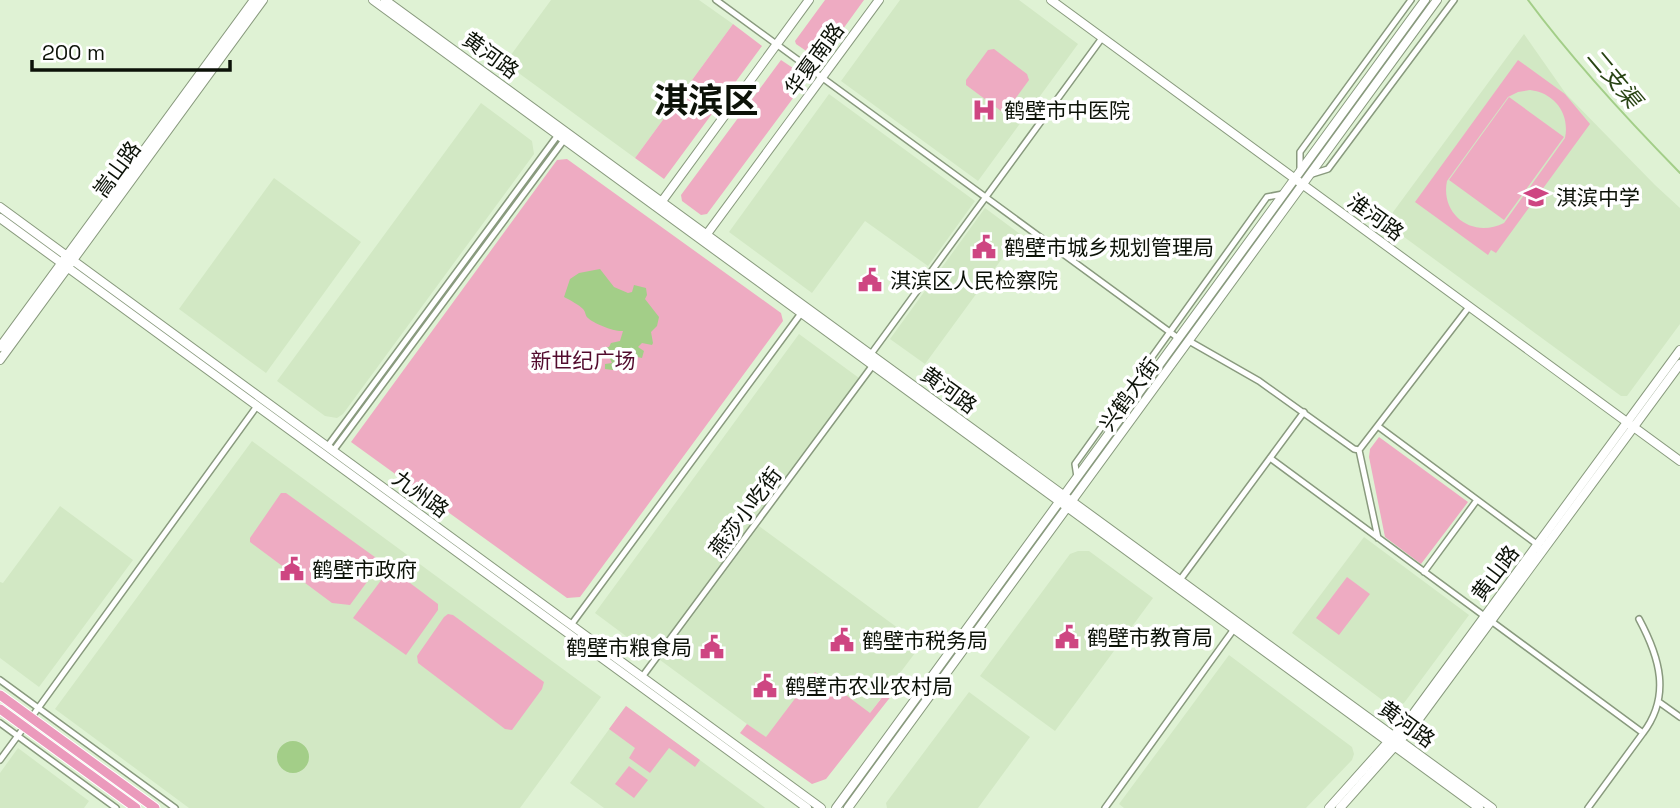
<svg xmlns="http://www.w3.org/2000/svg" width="1680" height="808" font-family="'Space Grotesk','Noto Sans SC',sans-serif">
	<rect width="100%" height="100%" fill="#dff2d4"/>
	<path fill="#d2e8c4" d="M551,0H699L733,24L635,158L505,63Z
		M900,0H1019L1078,44L978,181L841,81Z
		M1524,34L1566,94L1655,185L1680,208V324L1627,396H1621L1385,223Z
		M829,94L975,201L928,266L865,221L812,293L729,232Z
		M481,103L532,141L534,154L343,414L337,418L325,416L277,381Z
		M274,178L361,242L266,373L179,309Z
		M985,208L1020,234L925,364L890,339Z
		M799,334L859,378L654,657L595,613Z
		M252,441L601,697L520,808H189L55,709Z
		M60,506L133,560L39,687L0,658V582L3,583Z
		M759,526L921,645L870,713L766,738L660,660Z
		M1364,537L1469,615L1404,703L1397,706L1389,705L1292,633Z
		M1078,551H1089L1153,598L1055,731L980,676L1070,554Z
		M1229,655L1352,747L1354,754L1352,760L1306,808H1124L1119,804Z
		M969,692L1030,737L978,808H887L886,803Z
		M626,706L764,807L765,808H604L570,783Z
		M18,748L89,801L84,808H0V773Z"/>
	<path fill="#eeabc2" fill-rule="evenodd" d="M825,0H864L822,58L818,59L796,44L795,41Z
		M733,24L762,46L664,179L635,158Z
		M994,49L1027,74L1029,80L1007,110L1001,111L966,85V80L988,50Z
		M781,60L805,76V82L707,214L701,215L682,201L681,195Z
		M1518,60L1565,94L1590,124L1496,253L1491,250L1488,255L1415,202ZM1530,90C1555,93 1570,114 1565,138L1504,223C1473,239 1440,215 1447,181L1508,97L1518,92Z
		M1509,97L1564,137L1504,220L1449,180Z
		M567,159L781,313L783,321L580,597L567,598L351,442L557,160Z
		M1379,437L1468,502L1421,564L1385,537L1369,457L1370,449Z
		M281,493H286L379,560L378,567L350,605L332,603L250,542V538Z
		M388,571H394L438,604V610L406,655L353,618Z
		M1347,577L1370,594L1339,635L1316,618Z
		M448,614L453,615L544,682L542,689L512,730L505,729L418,663L417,656L444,617Z
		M815,672L870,713L894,682L899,686L826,779L812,784L740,733L747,724L766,737Z
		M626,706L700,760L695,767L669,748L650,773L629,758L635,748L609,729Z
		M629,766L648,780L634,798L615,784Z"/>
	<path fill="#a3ce88" d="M600,269L614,287L628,293L632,292L634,285L646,288L647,295L645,299L659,317L657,326L651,332L653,343L652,345L642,343L638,347L644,351L642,358L633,356L628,360L630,368L629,370L625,366H620L613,370L605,369V364L612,363L608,355L604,354V347H609L611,343L620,341L623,331C614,332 593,323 588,318C585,316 586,312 583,309C579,305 570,300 564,297L570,279L579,273Z
		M277 757a16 16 0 1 1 32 0a16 16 0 1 1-32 0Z"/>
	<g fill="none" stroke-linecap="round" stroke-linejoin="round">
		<path stroke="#a3ce88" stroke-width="2" d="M1528,0C1574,62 1626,118 1680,173"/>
		<g stroke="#899a7e" stroke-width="8">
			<path id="street" d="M716,0L1178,338
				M1300,170V152L1411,0
				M1309,175L1328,169L1454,0
				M1189,341L1259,381L1354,449L1359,450L1469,307
				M871,354L1102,38
				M1379,427L1538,545
				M327,447L558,135
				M1359,450L1378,538
				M333,451L564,140
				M1270,458L1643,733L1588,808
				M1077,477L1075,464L1267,197L1283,194
				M1424,572L1477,500
				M1180,580L1304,412
				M1639,619C1660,658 1671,696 1643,733
				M571,625L802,312
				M642,677L873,365
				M0,680L175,808
				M1659,702L1680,717
				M31,718L257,406
				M0,723L116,808
				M0,760L25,726
				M1105,808L1234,629"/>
		</g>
		<g stroke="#899a7e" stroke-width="10">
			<path id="secondary" d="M373,0L1479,808
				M385,0L1492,808
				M1051,0L1680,461
				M660,204L809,0
				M0,207L821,808
				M0,218L807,808
				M704,238L879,0
				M0,347L254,0
				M0,360L263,0
				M836,808L1425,0
				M848,808L1437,0
				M1329,808L1413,714L1680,350
				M1340,808L1419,719L1680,364"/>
		</g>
		<g stroke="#fff" stroke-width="11">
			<path id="primary" d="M0,695L155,808
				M0,709L136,808"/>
		</g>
		<use href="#street" stroke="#fff" stroke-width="5"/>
		<use href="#secondary" stroke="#fff" stroke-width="8"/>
		<use href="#primary" stroke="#eb9abc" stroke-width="9"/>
	</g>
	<defs>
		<g id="hospital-bare" transform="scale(1.89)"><path d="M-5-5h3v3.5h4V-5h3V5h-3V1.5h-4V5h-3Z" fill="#ce4682" stroke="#fff" stroke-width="2.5" paint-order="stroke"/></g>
		<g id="school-bare" transform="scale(1.89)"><path d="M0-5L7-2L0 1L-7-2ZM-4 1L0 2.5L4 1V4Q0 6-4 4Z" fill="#ce4682" stroke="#fff" stroke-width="2.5" paint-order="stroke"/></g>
		<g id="civic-bare" transform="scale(1.89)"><path d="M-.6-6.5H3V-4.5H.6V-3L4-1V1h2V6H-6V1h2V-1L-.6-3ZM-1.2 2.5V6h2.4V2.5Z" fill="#ce4682" stroke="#fff" stroke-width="2.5" paint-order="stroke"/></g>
	</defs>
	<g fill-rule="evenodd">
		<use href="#hospital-bare" x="984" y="110"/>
		<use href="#school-bare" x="1536" y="197"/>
		<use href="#civic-bare" x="984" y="247"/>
		<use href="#civic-bare" x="870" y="280"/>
		<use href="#civic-bare" x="292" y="569"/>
		<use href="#civic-bare" x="1067" y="637"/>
		<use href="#civic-bare" x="842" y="640"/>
		<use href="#civic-bare" x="712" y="647"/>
		<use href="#civic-bare" x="765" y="686"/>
	</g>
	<g text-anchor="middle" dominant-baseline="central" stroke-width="7" stroke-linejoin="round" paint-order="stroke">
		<g font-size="21" fill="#0c1208" stroke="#fff">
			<text transform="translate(491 55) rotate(36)">黄河路</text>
			<text transform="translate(814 59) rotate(-54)">华夏南路</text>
			<text transform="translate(117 169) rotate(-54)">嵩山路</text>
			<text transform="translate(1376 217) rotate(36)">淮河路</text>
			<text transform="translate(949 390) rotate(36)">黄河路</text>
			<text transform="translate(1129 394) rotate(-54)">兴鹤大街</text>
			<text transform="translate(421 494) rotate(36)">九州路</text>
			<text transform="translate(745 512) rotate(-53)">燕莎小吃街</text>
			<text transform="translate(1495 573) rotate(-53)">黄山路</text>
			<text transform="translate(1407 724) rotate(36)">黄河路</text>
		</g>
		<g font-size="21" fill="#0c1208" stroke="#fff" text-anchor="start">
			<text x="1004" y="110">鹤壁市中医院</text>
			<text x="1556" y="197">淇滨中学</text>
			<text x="1004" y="247">鹤壁市城乡规划管理局</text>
			<text x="890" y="280">淇滨区人民检察院</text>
			<text x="312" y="569">鹤壁市政府</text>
			<text x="1087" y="637">鹤壁市教育局</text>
			<text x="862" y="640">鹤壁市税务局</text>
			<text x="692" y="647" text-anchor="end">鹤壁市粮食局</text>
			<text x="785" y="686">鹤壁市农业农村局</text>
		</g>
		<g font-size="21" fill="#530b2e" stroke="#fff">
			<text x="583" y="360">新世纪广场</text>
		</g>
		<g font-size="23" font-style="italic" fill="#294414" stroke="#fff">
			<text transform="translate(1614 78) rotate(50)">二支渠</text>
		</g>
		<g font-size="35" font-weight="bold" fill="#0c1208" stroke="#fff">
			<text x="706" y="101">淇滨区</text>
		</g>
	</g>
	<path d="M32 60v10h198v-10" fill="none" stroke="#0c1208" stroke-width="3.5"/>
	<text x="42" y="60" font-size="21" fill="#0c1208" stroke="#ffffff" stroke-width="5" paint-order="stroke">200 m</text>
</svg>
